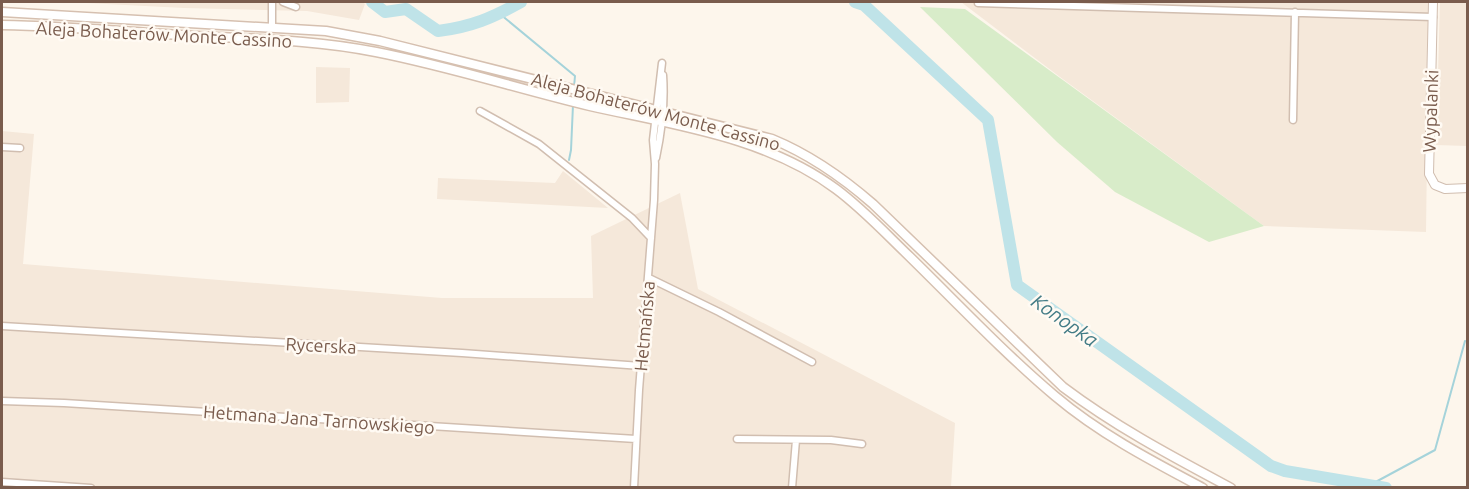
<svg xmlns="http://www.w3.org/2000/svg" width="1469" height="489" font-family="Ubuntu,sans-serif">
	<rect width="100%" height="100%" fill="#fdf6ec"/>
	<path fill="#f5e8da" d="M67,2H362L365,4L359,20L307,11L184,8Z
		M961,2H1429L1426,232L1264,226L1060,77Z
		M1440,2H1467V146L1436,145Z
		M316,67L350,68L349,102L316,103Z
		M2,131L34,134L23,264L442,298H593L591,236L680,193L698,289L955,423L951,487H2Z
		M563,171L608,208L437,199L438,178L555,183Z"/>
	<path fill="#d8ecc9" d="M920,7L965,9L1264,226L1209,242L1115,192L1057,142Z"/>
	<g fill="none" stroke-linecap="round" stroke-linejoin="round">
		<path stroke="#a5d3da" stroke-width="2" d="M500,14L575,76L574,87
			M569,160L571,150L573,105
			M1370,485L1435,450L1465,341"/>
		<path stroke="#bfe3e8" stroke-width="12" d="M372,2L385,12L406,9L438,31C471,27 492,18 521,2
			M855,2L864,5L988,120L1017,285L1271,466L1285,471L1386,488"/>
		<g stroke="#d1beb0" stroke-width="9">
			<path id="minor" d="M272,2V28
				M283,2L296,7
				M978,3L1433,17
				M480,111L539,144L632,218L651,238
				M1293,120L1295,12
				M2,147L20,148
				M656,158C662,130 665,103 663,75
				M649,278L719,312L812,362
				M2,326L462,353L641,366
				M2,401L64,403L636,439
				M737,439L831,440L862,444
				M2,482L91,488
				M634,488L639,390L654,200L655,164L653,140L662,63
				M792,488L796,440"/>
		</g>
		<g stroke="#d1beb0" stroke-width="10">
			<path id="tertiary" d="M1433,2L1429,174L1435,185L1445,189L1468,188"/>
		</g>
		<g stroke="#d6c0b0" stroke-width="11">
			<path id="secondary" d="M2,12L326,31L380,41L772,139C811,155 842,177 873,204L1063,387C1116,427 1173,457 1231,488
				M2,25C66,26 131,32 196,36C256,39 316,40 376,52C448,66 519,89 590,106C674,125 766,137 836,189C863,209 886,234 910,257C958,304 1004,353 1055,396C1100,434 1152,461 1203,488"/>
		</g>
		<use href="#minor" stroke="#fff" stroke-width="6"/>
		<use href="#tertiary" stroke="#fff" stroke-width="8"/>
		<use href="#secondary" stroke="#fff" stroke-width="8"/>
	</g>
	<g text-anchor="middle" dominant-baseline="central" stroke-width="5" stroke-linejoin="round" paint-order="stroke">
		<g font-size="18" fill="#7a5c4d" stroke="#fffaf3">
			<text transform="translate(164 34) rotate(3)">Aleja Bohaterów Monte Cassino</text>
			<text transform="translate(656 111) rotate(15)">Aleja Bohaterów Monte Cassino</text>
			<text transform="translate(1430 111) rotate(-88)">Wypalanki</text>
			<text transform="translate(644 326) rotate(-85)">Hetmańska</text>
			<text transform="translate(321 345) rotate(3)">Rycerska</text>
			<text transform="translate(319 419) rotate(4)">Hetmana Jana Tarnowskiego</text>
		</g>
		<g font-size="20" font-style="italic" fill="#437c86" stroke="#fffaf3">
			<text transform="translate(1065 320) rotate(35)">Konopka</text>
		</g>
	</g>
	<rect width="1469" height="489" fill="none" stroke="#7a5c4d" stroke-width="6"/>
</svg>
